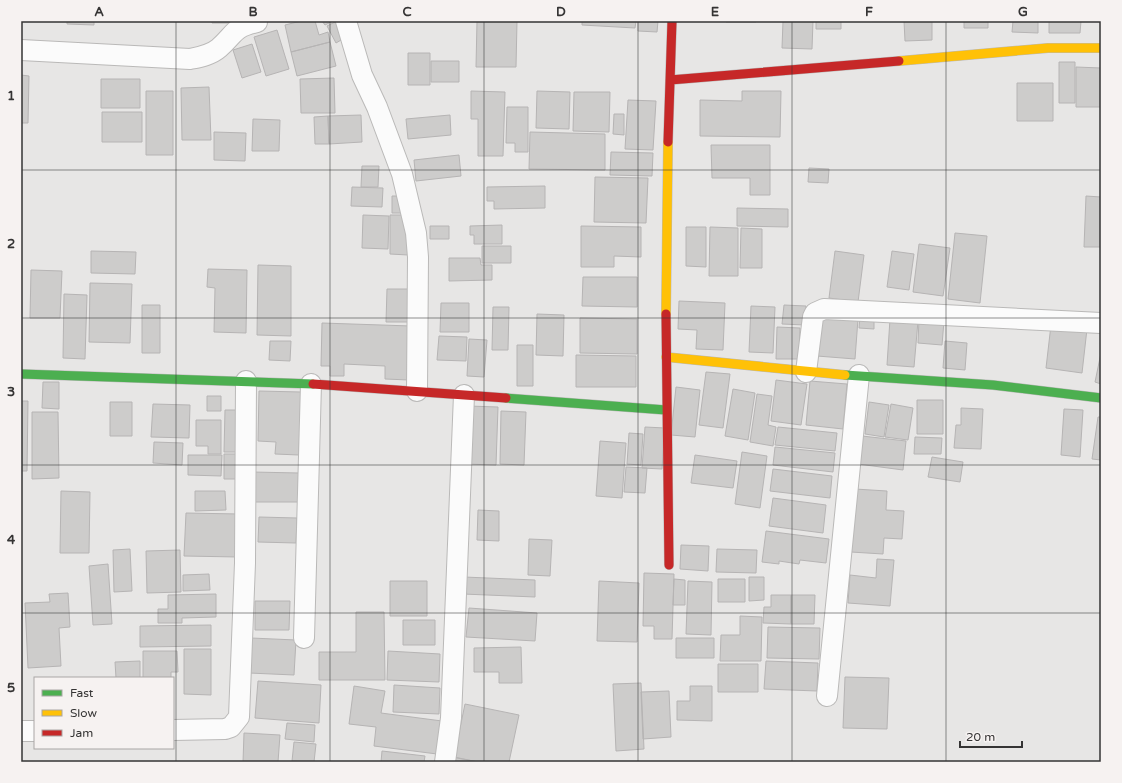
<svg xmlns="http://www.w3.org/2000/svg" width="1122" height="783" font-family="'Varela Round',sans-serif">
	<rect width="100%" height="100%" fill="#e7e6e5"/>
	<path fill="#cdcccb" stroke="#b6b4b4" d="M67,21H94V25L67,24Z
		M212,21H235V23H212Z
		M301,21H315L319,35L328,32L330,42L291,52L285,25Z
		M322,21H333L325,25Z
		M337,21L348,36L336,43L327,26Z
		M477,21H517L516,67H476Z
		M582,21H636L635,28L582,25Z
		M638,21H658L657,32L638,31Z
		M726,21H756V22H726Z
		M783,21H813L812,49L782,48Z
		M816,21H841V29H816Z
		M904,21H932V40L905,41Z
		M964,21H988V28H964Z
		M1013,21H1038V33L1012,32Z
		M1049,21H1081L1080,33H1049Z
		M277,30L289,69L266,76L254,37Z
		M330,42L336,66L297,76L291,52Z
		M252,44L261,72L242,78L233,50Z
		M408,53H430V85H408Z
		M431,61H459V82H431Z
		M1059,62H1075V103H1059Z
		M1076,67L1101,68V107H1076Z
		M21,75L29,76L28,123H21Z
		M334,78L335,113H301L300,79Z
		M101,79H140V108H101Z
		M1017,83H1053V121H1017Z
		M209,87L211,140H182L181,88Z
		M146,91H173V155H146Z
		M471,91L505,92L503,156H478V119H471Z
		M537,91L570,92L569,129L536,128Z
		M742,91H781L780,137L700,136V100L742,101Z
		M574,92H610L609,132L573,131Z
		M628,100L656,101L653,150L625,149Z
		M507,107H528V152H515V143H506Z
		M102,112H142V142H102Z
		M614,114H624V135L613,134Z
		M361,115L362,142L329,144L328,116Z
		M450,115L451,135L408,139L406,119Z
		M328,116L329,144H315L314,117Z
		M253,119L280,120L279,151H252Z
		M214,132L246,133L245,161L214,160Z
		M530,132L605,134V170L529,169Z
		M711,145H770V195H750V178H712Z
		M611,152L653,153L652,176L610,175Z
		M459,155L461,176L416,181L414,160Z
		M362,166H379L378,187H361Z
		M809,168L829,169L828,183L808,182Z
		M595,177L648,178L646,223L594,222Z
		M545,186V208L494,209V201H487V187Z
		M352,187L383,188L382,207L351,206Z
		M392,196H406V213H392Z
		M1086,196L1101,197V247H1084Z
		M737,208L788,209V227L737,226Z
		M363,215L389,216L388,249L362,248Z
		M390,215H409L408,255L390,254Z
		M502,225V244H474V235H470V226Z
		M430,226H449V239H430Z
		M581,226L641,227V257L614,256V267H581Z
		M686,227H706V267L686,266Z
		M710,227L738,228V276H709Z
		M741,228L762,229V268H740Z
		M955,233L987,236L980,303L948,299Z
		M919,244L950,248L943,296L913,292Z
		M482,246H511V263H482Z
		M91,251L136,252L135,274L91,273Z
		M835,251L864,255L858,302L829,298Z
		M892,251L914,254L909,290L887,287Z
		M449,258H480L481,265H492V280L449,281Z
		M258,265L291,266V336L257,335Z
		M208,269L247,270L246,333L214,332L215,288L207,287Z
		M31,270L62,271L60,318H30Z
		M583,277H637V307L582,306Z
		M90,283L132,284L130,343L89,342Z
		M387,289H413L412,322H386Z
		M64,294L87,295L85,359L63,358Z
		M679,301L725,303L723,350L696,349L697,330L678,329Z
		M441,303H469V332H440Z
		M142,305H160V353H142Z
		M784,305L806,306L805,325L782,324Z
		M751,306L775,307L773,353L749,352Z
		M493,307H509L508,350H492Z
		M537,314L564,315L563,356L536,355Z
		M860,315L874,316V329L859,328Z
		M820,316L858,319L855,359L817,356Z
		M580,318L637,319V354L580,353Z
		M890,319L918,321L914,367L887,365Z
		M919,319L944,321L942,345L918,343Z
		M322,323L411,326L409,380L385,379V366L344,364V376H330V366H321Z
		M1051,325L1087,329L1082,373L1046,368Z
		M777,327L800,328L799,359H776Z
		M439,336L467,337L466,361L437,360Z
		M469,339L487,340L484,377L467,376Z
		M270,341H291L290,361L269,360Z
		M945,341L967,343L965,370L943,368Z
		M517,345H533V386H517Z
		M1101,353V384L1095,382Z
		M576,355L636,356V387H576Z
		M706,372L730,374L723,428L699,425Z
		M776,380L807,384L801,425L771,421Z
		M810,381L847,384L843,429L806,425Z
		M43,382H59V409L42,408Z
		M676,387L700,390L695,437L671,435Z
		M733,389L755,393L748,440L725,436Z
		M259,391L301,392L299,455L275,454L276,442L258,441Z
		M757,394L772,396L768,425L776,427L773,446L750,442Z
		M207,396H221V411H207Z
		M917,400H943V434H917Z
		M21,401H28L27,471H21Z
		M110,402H132V436H110Z
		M869,402L889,405L884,437L865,434Z
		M153,404L190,405L189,438L151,437Z
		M891,404L913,408L908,440L885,437Z
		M468,406L498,407L496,465L465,464Z
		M961,408L983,409L981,449L954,448L956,425H961Z
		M1064,409L1083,410L1080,457L1061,455Z
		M225,410H242L241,452H224Z
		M501,411L526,412L524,465L500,464Z
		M32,412H58L59,478L32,479Z
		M1098,417H1101V460L1092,459Z
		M196,420H221V454H208V446H196Z
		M645,427L665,428L662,469L642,468Z
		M778,427L837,433L835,451L775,445Z
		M629,433L643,434L641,465L627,464Z
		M862,436L906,441L903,470L858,464Z
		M915,437L942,438L941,454H914Z
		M600,441L626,443L622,498L596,496Z
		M154,442L183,443L182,465L153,463Z
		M775,447L835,453L833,472L773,465Z
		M742,452L767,456L760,508L735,504Z
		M224,454H243L242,479H224Z
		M188,455H222L221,476L188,475Z
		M695,455L737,461L733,488L691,483Z
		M932,457L963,462L960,482L928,477Z
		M626,467L647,468L645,493L624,492Z
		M773,469L832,476L830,498L770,491Z
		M252,472L299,473V502H252Z
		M855,489L887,491L886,510L904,511L902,539L884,538L883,554L851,552Z
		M61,491L90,492L89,553H60Z
		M195,491H225L226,510L195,511Z
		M773,498L826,505L823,533L769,526Z
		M478,510L499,511V541L477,540Z
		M186,513L239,514L238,557L184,556Z
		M259,517L297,518L296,543L258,542Z
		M766,531L829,539L826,563L800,560L799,564L779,561V564L762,562Z
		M529,539L552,540L550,576L528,575Z
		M681,545L709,546L708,571L680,569Z
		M130,549L132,591L114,592L113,550Z
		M717,549L757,550L756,573L716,572Z
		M180,550L181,592L147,593L146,551Z
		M877,559L894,560L890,606L848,603L850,575L876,578Z
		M108,564L112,624L93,625L89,566Z
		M644,573L674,574L672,639H654V626H643Z
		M209,574L210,590L183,591V575Z
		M464,577L535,580V597L463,594Z
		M749,577H764V600L749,601Z
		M674,579L685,580V605H673Z
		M718,579H745V602H718Z
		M390,581H427V616H390Z
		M599,581L639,583L637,642L597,641Z
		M688,581L712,582L711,635L686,634Z
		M68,593L70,627L59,628L61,666L28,668L25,603L50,602L49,594Z
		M216,594V617L182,618V623H158V609H168V595Z
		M771,595H791V624L763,623L764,607H771Z
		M791,595H815L814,624H791Z
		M255,601H290L289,630H255Z
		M469,608L537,613L535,641L466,637Z
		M356,612H384L385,680H319V652H356Z
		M740,616L762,617L761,661H720L721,635H740Z
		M403,620H435V645H403Z
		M211,625V646L140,647V626Z
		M768,627L820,628L819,659L767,658Z
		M251,638L296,640L294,675L249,673Z
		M676,638H714V658H676Z
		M521,647L522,683H499V672H474V648Z
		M184,649H211V695L184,694Z
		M143,651H177L178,672H171V678H143Z
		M388,651L440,654L439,682L387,680Z
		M140,661V678H116L115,662Z
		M766,661L818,663L817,691L764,689Z
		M718,664H758V692H718Z
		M845,677L889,678L887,729L843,728Z
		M258,681L321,685L319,723L255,718Z
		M641,683L644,749L616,751L613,684Z
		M394,685L440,688L439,714L393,712Z
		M354,686L385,691L381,713L442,721L437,754L374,746L376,727L349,724Z
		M690,686H712V721L677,720V701H690Z
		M669,691L671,737L643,739L641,692Z
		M465,704L519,715L509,762H478L454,757Z
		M287,723L315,725L314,742L285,739Z
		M244,733L280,735L278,762H243Z
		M294,742L316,744L314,762L292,761Z
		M382,751L425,756L424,762H381Z
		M452,757L478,762H451Z"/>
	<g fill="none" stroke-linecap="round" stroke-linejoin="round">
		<g stroke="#bab9b8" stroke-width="22">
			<path id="street" d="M346,21L362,75L377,107L402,174L416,233L418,257L417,391
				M21,50L190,59C200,57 211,55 219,48C236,33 232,28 257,22
				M806,372L813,317L815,313L824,309L1101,323
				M304,638L311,384
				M827,696L859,375
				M173,730L225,729L231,727L239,717L245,563L246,381
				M21,731H35
				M445,762L451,718L464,395"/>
		</g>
		<g stroke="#bab9b8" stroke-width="10">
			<path id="fast" d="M21,374L313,384
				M845,375L993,385L1101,398
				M506,398L666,410"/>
		</g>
		<g stroke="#bab9b8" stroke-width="10">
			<path id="slow" d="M899,61L1048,48H1101
				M666,314L668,142
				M666,357L845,375"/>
		</g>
		<g stroke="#bab9b8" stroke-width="10">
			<path id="jam" d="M670,80L899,61
				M668,142L672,21
				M666,314L669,565
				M313,384L506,398"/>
		</g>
		<use href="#street" stroke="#fbfbfb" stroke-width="20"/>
		<use href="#fast" stroke="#4caf50" stroke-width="9"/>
		<use href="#slow" stroke="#ffc107" stroke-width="9"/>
		<use href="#jam" stroke="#c62828" stroke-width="9"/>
	</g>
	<path fill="none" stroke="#353434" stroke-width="1" stroke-opacity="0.55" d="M176,21V762M330,21V762M484,21V762M638,21V762M792,21V762M946,21V762M21,170H1101M21,318H1101M21,465H1101M21,613H1101"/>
	<rect width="1122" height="783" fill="none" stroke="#f6f2f1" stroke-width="44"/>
	<rect x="34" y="677" width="140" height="72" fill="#f6f2f1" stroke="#a9a6a5"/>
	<rect x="42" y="690" width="20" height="6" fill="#4caf50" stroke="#a9a6a5"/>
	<text x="70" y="697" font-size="12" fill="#353434">Fast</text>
	<rect x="42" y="710" width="20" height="6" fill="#ffc107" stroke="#a9a6a5"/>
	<text x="70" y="717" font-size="12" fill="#353434">Slow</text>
	<rect x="42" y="730" width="20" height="6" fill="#c62828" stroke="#a9a6a5"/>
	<text x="70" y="737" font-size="12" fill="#353434">Jam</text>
	<path d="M960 741v6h62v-6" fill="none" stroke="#353434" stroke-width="2"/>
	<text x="966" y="741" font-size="12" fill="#353434" stroke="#f6f2f1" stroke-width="3" paint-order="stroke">20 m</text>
	<rect x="22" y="22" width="1078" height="739" fill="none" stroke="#353434" stroke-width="1.5"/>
	<g font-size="13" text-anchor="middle" font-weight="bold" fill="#353434">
		<text x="99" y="16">A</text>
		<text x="253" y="16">B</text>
		<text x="407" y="16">C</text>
		<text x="561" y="16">D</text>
		<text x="715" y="16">E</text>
		<text x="869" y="16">F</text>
		<text x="1023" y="16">G</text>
		<text x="11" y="100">1</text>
		<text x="11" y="248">2</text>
		<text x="11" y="396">3</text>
		<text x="11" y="544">4</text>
		<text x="11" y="692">5</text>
	</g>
</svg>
